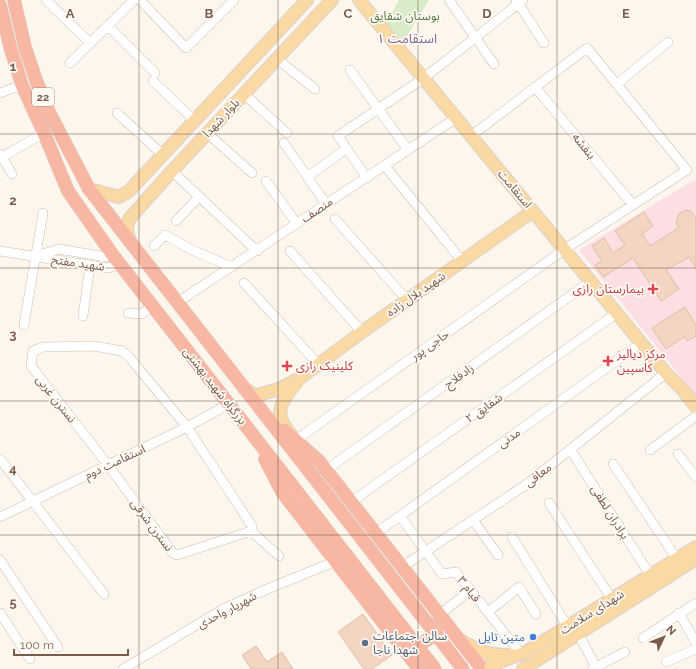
<svg xmlns="http://www.w3.org/2000/svg" width="696" height="669" font-family="Raleway,'Noto Sans Arabic',sans-serif">
	<rect width="100%" height="100%" fill="#fdf6ec"/>
	<path fill="#fbdfe3" d="M692,181H696V396L579,250Z"/>
	<path fill="#d8ecc9" d="M399,0H429L403,43L385,25Z"/>
	<path fill="#f3d5c3" stroke="#e6bba3" d="M685,210L691,211L696,218V268L689,257L666,270L679,289L661,301L633,258L603,277L595,265L602,261L592,246L604,238L613,253L625,245L615,231L644,212L653,226L642,234L650,246L674,231L679,227L676,223L679,214Z
		M685,307L696,325V336L687,341L684,337L666,349L652,328Z
		M363,614L392,655L372,669H364L338,632Z
		M256,646L267,662L282,652L293,669H251L242,655Z"/>
	<g fill="none" stroke-linecap="round" stroke-linejoin="round">
		<g stroke="#d1beb0" stroke-width="10">
			<path id="minor" d="M46,0L90,43
				M140,0L186,48L234,0
				M449,0L494,64
				M516,0L544,43
				M108,26L155,73
				M277,59L315,89
				M70,63L134,0
				M350,70L408,150
				M153,81L195,121
				M617,84L668,42
				M535,87L633,205
				M0,93L22,85
				M244,94L287,133
				M117,113L163,155
				M207,133L252,173
				M284,143L326,204
				M0,154L2,157L44,133
				M2,157L12,174
				M385,166L462,261
				M172,171L257,251
				M307,177L346,149
				M367,178L338,136L424,78L523,0
				M266,181L297,224
				M335,219L407,300
				M176,221L199,197
				M154,246L165,235L192,250L232,267
				M0,251L108,268L120,264
				M290,251L362,332
				M39,255L59,249L106,257L112,254
				M244,283L318,364
				M178,302L456,118
				M128,313L142,314L152,306
				M83,316L90,265
				M24,325L43,213
				M94,346L122,351L129,357L187,427L252,526L251,531L177,555L173,553L108,465L31,366L33,351L43,347Z
				M296,440L565,249L687,170L587,48L471,136
				M570,449L650,575
				M650,450L696,416
				M678,454L696,477
				M0,459L104,594
				M613,464L677,559
				M326,470L591,281
				M351,502L617,313
				M549,503L612,599
				M400,516L442,574L456,572L521,654
				M0,517L187,427L229,404
				M473,520L498,555
				M251,531L279,556
				M376,533L641,343
				M512,537L568,627
				M0,560L58,647
				M402,567L527,484L666,373
				M488,612L519,587L536,614
				M0,613L30,659
				M679,613L696,643
				M439,615L471,590
				M578,633L597,669
				M643,638L696,603
				M666,662L696,649
				M123,669L223,609L265,590L336,561
				M592,669L625,652"/>
		</g>
		<g stroke="#dad1cd" stroke-width="14">
			<path id="major" d="M359,0L666,373L683,390L696,407
				M89,189L119,197L129,191L307,0
				M131,243C127,234 125,227 130,218L172,171L332,0
				M244,388L254,395H258L279,389L300,378L362,332L533,211
				M292,436C272,414 280,402 297,382
				M460,640C480,651 488,656 512,655
				M484,668L526,652L696,547
				M523,669L696,559"/>
		</g>
		<g stroke="#dad1cd" stroke-width="14">
			<path id="highway" d="M14,0L25,47L36,80L49,112L89,189L312,475
				M0,5L11,50L22,85L44,133L68,191L112,254L295,489
				M284,430L319,461L479,665
				M265,459L282,492L419,669
				M405,645C421,647 435,638 438,623"/>
		</g>
		<use href="#minor" stroke="#fff" stroke-width="9"/>
		<use href="#major" stroke="#fbd9a5" stroke-width="12"/>
		<use href="#highway" stroke="#f7b7a3" stroke-width="13"/>
		<g stroke="#dad1cd" stroke-width="14" stroke-linecap="butt">
			<path id="highway-bridge" d="M312,475L463,669
				M295,489L435,669"/>
		</g>
		<use href="#highway-bridge" stroke="#f7b7a3" stroke-width="13"/>
	</g>
	<path fill="none" stroke="#7a5c4d" stroke-width="1" stroke-opacity="0.55" d="M139,0V669M278,0V669M418,0V669M557,0V669M0,134H696M0,268H696M0,401H696M0,535H696"/>
	<g fill="#e0444e" stroke="#fffaf3" stroke-width="1.5">
		<path d="M651 283h4v4h4v4h-4v4h-4v-4h-4v-4h4z"/>
		<path d="M606 355h4v4h4v4h-4v4h-4v-4h-4v-4h4z"/>
		<path d="M285 360h4v4h4v4h-4v4h-4v-4h-4v-4h4z"/>
	</g>
	<circle fill="#3f7fe0" stroke="#fffaf3" stroke-width="1.5" cx="533" cy="637" r="4"/>
	<circle fill="#5c6f8a" stroke="#fffaf3" stroke-width="1.5" cx="365" cy="643" r="4"/>
	<g text-anchor="middle" dominant-baseline="central" stroke-width="3.5" stroke-linejoin="round" paint-order="stroke">
		<rect fill="#fffaf3" stroke="#a28b7f" stroke-width="1" x="32" y="88" width="22" height="18" rx="3"/>
		<g font-size="11" font-weight="bold" fill="#7a5c4d">
			<text x="43" y="97">22</text>
		</g>
		<g font-size="12" fill="#537a41" stroke="#fffaf3">
			<text x="405" y="16">بوستان شقایق</text>
		</g>
		<g font-size="12" fill="#7a5c4d" stroke="#fffaf3">
			<text transform="translate(221 118) rotate(-47)">بلوار شهدا</text>
			<text transform="translate(584 146) rotate(51)">بنفشه</text>
			<text transform="translate(515 189) rotate(50)">استقامت</text>
			<text transform="translate(317 210) rotate(-34)">منصف</text>
			<text transform="translate(78 263) rotate(8)">شهید مفتح</text>
			<text transform="translate(416 294) rotate(-35)">شهید بلال زاده</text>
			<text transform="translate(430 345) rotate(-35)">حاجی پور</text>
			<text transform="translate(459 376) rotate(-36)">زادفلاح</text>
			<text transform="translate(215 386) rotate(52)">بزرگراه شهید بهشتی</text>
			<text transform="translate(56 399) rotate(52)">نسترن غربی</text>
			<text transform="translate(484 408) rotate(-35)">شقایق ۲</text>
			<text transform="translate(509 438) rotate(-36)">مدنی</text>
			<text transform="translate(115 462) rotate(-25)">استقامت دوم</text>
			<text transform="translate(538 475) rotate(-38)">معافی</text>
			<text transform="translate(610 512) rotate(58)">برادران لطفی</text>
			<text transform="translate(152 525) rotate(53)">نسترن شرقی</text>
			<text transform="translate(469 589) rotate(52)">قیام ۳</text>
			<text transform="translate(227 610) rotate(-28)">شهریار واحدی</text>
			<text transform="translate(592 612) rotate(-32)">شهدای سلامت</text>
		</g>
		<g font-size="12" fill="#be3a42" stroke="#fffaf3" text-anchor="start">
			<text x="644" y="289" text-anchor="end">بیمارستان رازی</text>
			<text x="617" y="354">مرکز دیالیز<tspan x="617" dy="14">کاسپین</tspan></text>
			<text x="296" y="366">کلینیک رازی</text>
		</g>
		<g font-size="12" fill="#4e5e75" stroke="#fffaf3" text-anchor="start">
			<text x="373" y="636">سالن اجتماعات<tspan x="373" dy="14">شهدا ناجا</tspan></text>
		</g>
		<g font-size="12" fill="#366cbe" stroke="#fffaf3" text-anchor="end">
			<text x="525" y="637">متین تایل</text>
		</g>
		<g font-size="13" fill="#846695" stroke="#fffaf3">
			<text x="407" y="38">استقامت ۱</text>
		</g>
	</g>
	<g font-size="13" text-anchor="middle" font-weight="bold" fill="#7a5c4d" stroke="#fffaf3" stroke-width="3.5" stroke-linejoin="round" paint-order="stroke">
		<text x="70" y="18">A</text>
		<text x="209" y="18">B</text>
		<text x="348" y="18">C</text>
		<text x="487" y="18">D</text>
		<text x="626" y="18">E</text>
		<text x="13" y="71">1</text>
		<text x="13" y="205">2</text>
		<text x="13" y="339">3</text>
		<text x="13" y="473">4</text>
		<text x="13" y="607">5</text>
	</g>
	<g transform="translate(664 637) rotate(47)" stroke="#fffaf3" stroke-width="3" paint-order="stroke">
	<path d="M0-3L7 15L0 10L-7 15Z" fill="#7a5c4d"/>
	<text y="-6" font-size="11" font-weight="bold" text-anchor="middle" fill="#7a5c4d">N</text>
	</g>
	<path d="M14 649v6h114v-6" fill="none" stroke="#7a5c4d" stroke-width="2"/>
	<text x="20" y="649" font-size="12" fill="#7a5c4d" stroke="#fffaf3" stroke-width="3" paint-order="stroke">100 m</text>
</svg>
